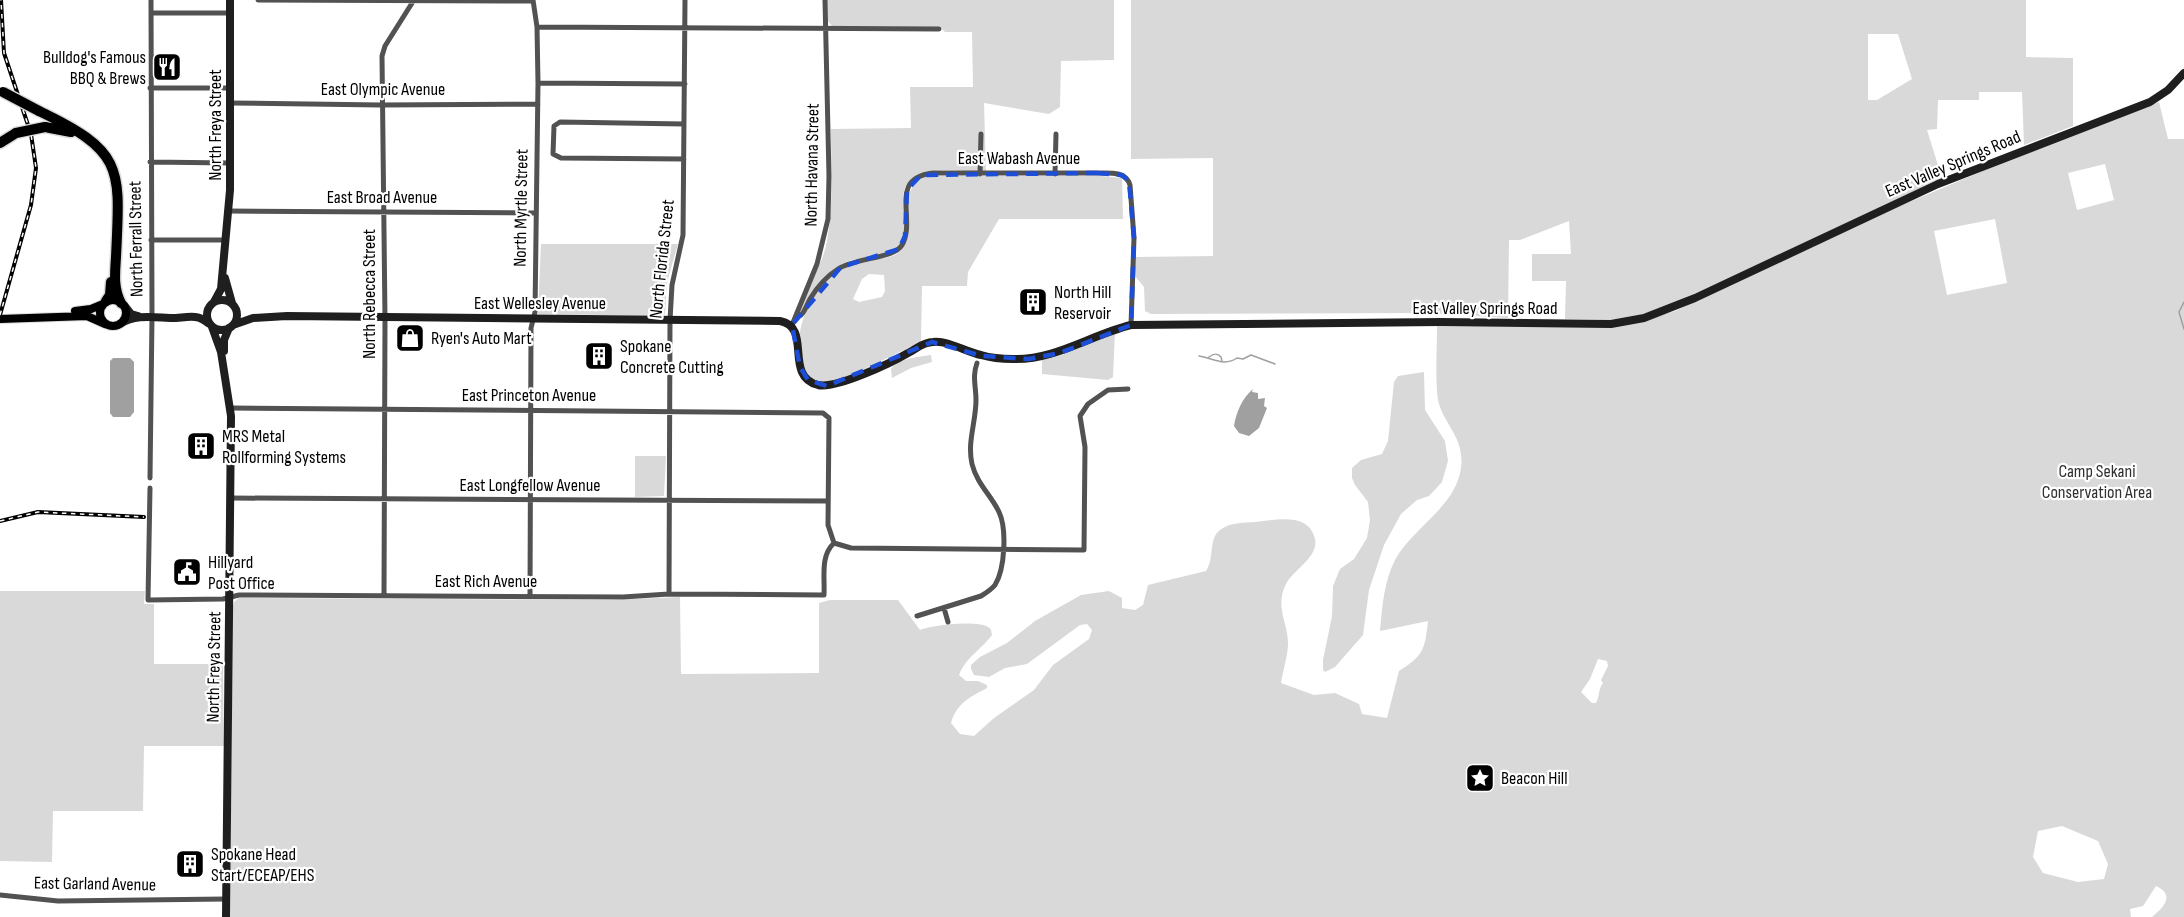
<svg xmlns="http://www.w3.org/2000/svg" width="2184" height="917" font-family="'Sofia Sans Condensed',sans-serif">
	<rect width="100%" height="100%" fill="#fff"/>
	<path fill="#d9d9d9" fill-rule="evenodd" d="M827,0H1114V60L1061,61L1060,107L1049,114L984,103L986,173C968,172 939,167 922,173C884,185 920,230 895,249C883,259 858,255 842,264C835,268 826,275 820,281C812,290 809,304 800,312C806,290 820,269 826,246C834,208 831,167 831,129L911,128L910,87H973L972,32H945L940,27L832,26L827,20Z
		M1131,0H2026V57L2073,58V126L2024,145L2022,92H1979V100H1938L1937,129L1927,130L1942,178L1701,291L1644,314L1611,320L1565,319L1566,281H1532V254H1571L1569,221L1520,240H1509L1508,318L1429,313L1151,314L1145,311L1144,287L1135,276V257L1213,256V158L1131,159ZM1868,34H1898L1912,79L1877,100H1868Z
		M2159,102L2168,139H2184V917H2152C2163,908 2176,895 2156,886L2143,906L2130,909L2131,917H230L233,606L234,602L239,598L609,600L680,597L681,674L819,673V603L830,600H898L920,630C933,625 976,620 988,627C992,629 991,631 992,635C981,650 966,657 959,675L966,681H978L987,685V688C970,697 957,703 951,723L960,734L974,736L994,718L1034,690L1053,665L1089,639L1092,630L1087,624L1080,625L1027,664L1005,668L989,677L974,675L971,669V665L980,657L1007,643L1035,621L1081,595L1109,591L1122,598V608L1135,610L1143,605L1148,585L1206,571C1215,558 1208,539 1220,530C1230,522 1244,523 1256,522C1275,520 1309,512 1315,539C1319,557 1293,570 1286,584C1274,608 1289,623 1288,646C1287,658 1283,671 1281,683L1314,695L1335,693L1359,704L1362,714L1387,718L1399,671C1423,656 1425,650 1428,621L1380,631C1382,608 1384,581 1395,560C1412,528 1456,507 1461,468C1465,437 1443,424 1438,400C1435,379 1437,348 1437,326L1626,325L1675,311L1900,206L2023,154ZM2105,164L2114,200L2077,210L2068,173ZM1995,219L2007,283L1947,295L1934,231ZM1598,659L1607,661L1608,666L1601,680L1603,683C1598,689 1600,696 1596,703H1592L1581,692L1590,679ZM2062,826L2098,841L2108,864L2104,879L2078,882L2043,873L2033,857L2038,831Z
		M926,176H1101L1122,178L1123,219H999L968,272L967,286H922L921,342L837,382C799,390 794,351 802,323C806,308 814,294 824,283C835,272 848,265 863,261C875,257 894,261 902,249C904,245 904,241 904,236C906,214 903,185 926,176ZM869,274L884,275L885,291L882,297L859,302L853,299L862,279Z
		M541,244H678L667,282L665,314L660,316L538,314Z
		M1115,332L1113,377L1108,380L1042,374V360C1068,356 1090,341 1115,332Z
		M931,355L932,362L911,368L892,378L891,369C899,358 918,357 931,355Z
		M1424,372L1425,410L1445,441L1448,461L1442,482L1429,496L1417,500L1401,514L1384,545L1369,590L1363,635L1335,667L1325,672L1323,670V660L1332,616L1333,586L1340,569L1354,559L1367,538L1370,520L1368,502L1355,485L1352,478V468L1361,460L1382,454L1388,441L1394,382L1398,376Z
		M635,456H666L664,496L635,497Z
		M0,591H145L144,604H154V664H223L224,746H144L143,811H53L52,862L0,861Z"/>
	<path fill="#a0a0a0" d="M113,358H130L134,362V412L130,417H113L110,413V361Z
		M1253,389L1252,392L1258,393V399L1265,398L1264,406L1267,408L1259,428L1249,436L1239,433L1234,426C1236,413 1242,398 1253,389Z"/>
	<g fill="none" stroke-linecap="round" stroke-linejoin="round">
		<path stroke="#a0a0a0" stroke-width="1.5" d="M2184,302L2179,312L2184,329
			M1199,356C1213,358 1224,367 1237,358L1243,359L1251,355L1275,364
			M1209,357C1213,354 1217,352 1221,357L1222,361"/>
		<g stroke="#dbdbdb" stroke-width="10">
			<path id="primary" d="M100 313a13 13 0 1 1 26 0a13 13 0 1 1-26 0Z
				M75,311L91,309L103,304
				M0,319L87,316L105,324"/>
		</g>
		<g stroke="#dbdbdb" stroke-width="13">
			<path id="highway" d="M39,111C125,152 120,168 116,257C115,273 113,288 121,303
				M45,127L71,132
				M0,143L16,133
				M106,301L110,295L111,282"/>
		</g>
		<path stroke="#525252" stroke-width="5" d="M258,0L533,1
			M151,13H229
			M537,27L939,29
			M538,83L685,84
			M150,88H229
			M229,103L381,105L538,104
			M684,124L560,122L554,126L553,154L561,158L684,159
			M150,162L230,163
			M980,174L981,134
			M1055,174L1056,134
			M227,211L536,213
			M151,240H225
			M796,317C798,316 800,316 801,315C805,312 807,304 810,299C817,287 827,276 838,269C856,257 894,259 902,245C917,219 887,178 933,173H1097C1110,173 1126,171 1130,185L1134,238L1131,325
			M792,325L817,264L828,219L829,176L825,0
			M231,408L823,413L829,418L828,525L834,543
			M150,478L152,316L151,0
			M150,488L148,600L223,599L239,595L623,597L669,594L824,595C825,577 820,556 834,543
			M231,498L828,501
			M834,543L851,548L1084,550L1085,447L1080,416L1088,404L1108,390L1128,389
			M669,594L670,320L672,285L683,235L685,0
			M384,596L385,319L382,56L385,46L414,0
			M530,596L531,328L535,312L538,83L537,27L533,0
			M944,608L948,622
			M917,616L981,596C986,593 991,590 995,585C1005,569 1007,529 999,512C991,495 977,484 972,464C967,442 976,422 976,400C976,386 972,377 977,363
			M0,895L58,901L226,899"/>
		<path stroke="#1f1f1f" stroke-width="8" d="M225,278L232,303
			M207 315a15 15 0 1 1 30 0a15 15 0 1 1-30 0Z
			M214,302L221,289L230,190V0
			M124,305L131,314L138,316
			M120,324C137,313 156,318 176,318C188,317 198,314 208,323
			M233,325L253,318L287,316L780,321C813,327 783,376 818,385C836,389 891,363 908,353C916,349 923,342 933,342C948,340 966,352 981,355C991,358 1002,359 1013,359C1056,360 1090,335 1131,325L1441,322L1611,324L1644,318L1695,298L1938,184L2150,102L2168,90L2184,73
			M212,327L221,352L231,416L226,917
			M224,351V340L229,328"/>
		<use href="#primary" stroke="#000" stroke-width="8"/>
		<use href="#highway" stroke="#000" stroke-width="10"/>
		<g stroke="#000" stroke-width="4">
			<path id="rail" d="M0,315L31,205L36,168L31,134L4,53L1,0
				M0,521L38,512L144,517"/>
		</g>
		<use href="#rail" stroke="#fff" stroke-width="1.5" stroke-dasharray="4.5" stroke-linecap="butt"/>
		<g stroke="#dbdbdb" stroke-width="13" stroke-linecap="butt">
			<path id="highway-bridge" d="M3,92L39,111
				M16,133L45,127"/>
		</g>
		<use href="#highway-bridge" stroke="#000" stroke-width="10"/>
	</g>
	<path fill="none" stroke="#1d4ed8" stroke-width="4.5" stroke-dasharray="12 8" stroke-linejoin="round" d="M1097,173L1122,175L1129,181L1134,238L1131,325L1060,353L1029,359L982,356L932,342L827,386L808,380L800,367L792,325L841,267L899,249L905,236L907,190L921,175Z"/>
	<defs>
		<g id="restaurant-square" transform="scale(1.5)"><rect x="-9" y="-9" width="18" height="18" rx="4" fill="#000" stroke="#fff"/><path d="M-5-6h1v4h1v-4h1v4h1v-4h1v5L-1.5 .5V6h-2V.5L-5-1ZM5-6V6H3V1.5H1.5Q1.5-4 5-6Z" fill="#fff"/></g>
		<g id="building-square" transform="scale(1.5)"><rect x="-9" y="-9" width="18" height="18" rx="4" fill="#000" stroke="#fff"/><path d="M-4-6H4V6H1V3H-1V6H-4ZM-2.5-4.3h1.7v1.8h-1.7ZM.8-4.3h1.7v1.8H.8ZM-2.5-1h1.7V.8h-1.7ZM.8-1h1.7V.8H.8Z" fill="#fff"/></g>
		<g id="shop-square" transform="scale(1.5)"><rect x="-9" y="-9" width="18" height="18" rx="4" fill="#000" stroke="#fff"/><path d="M-5-2.5h2.3a2.7 3.5 0 0 1 5.4 0H5L5.5 6h-11ZM-1.5-2.5h3a1.5 2.3 0 0 0-3 0Z" fill="#fff"/></g>
		<g id="civic-square" transform="scale(1.5)"><rect x="-9" y="-9" width="18" height="18" rx="4" fill="#000" stroke="#fff"/><path d="M-.6-6.5H3V-4.5H.6V-3L4-1V1h2V6H-6V1h2V-1L-.6-3ZM-1.2 2.5V6h2.4V2.5Z" fill="#fff"/></g>
		<g id="sight-square" transform="scale(1.5)"><rect x="-9" y="-9" width="18" height="18" rx="4" fill="#000" stroke="#fff"/><path d="M0-6L1.8-2.2L6-1.7L2.9 1.2L3.7 5.4L0 3.3L-3.7 5.4L-2.9 1.2L-6-1.7L-1.8-2.2Z" fill="#fff"/></g>
	</defs>
	<g fill-rule="evenodd">
		<use href="#restaurant-square" x="167" y="67"/>
		<use href="#building-square" x="1033" y="302"/>
		<use href="#shop-square" x="410" y="338"/>
		<use href="#building-square" x="599" y="356"/>
		<use href="#building-square" x="201" y="446"/>
		<use href="#civic-square" x="187" y="572"/>
		<use href="#sight-square" x="1480" y="778"/>
		<use href="#building-square" x="190" y="864"/>
	</g>
	<g text-anchor="middle" dominant-baseline="central" stroke-width="4.5" stroke-linejoin="round" paint-order="stroke">
		<g font-size="18" fill="#000" stroke="#fff" text-anchor="start">
			<text x="146" y="57" text-anchor="end">Bulldog's Famous<tspan x="146" dy="21">BBQ &amp; Brews</tspan></text>
			<text x="1054" y="292">North Hill<tspan x="1054" dy="21">Reservoir</tspan></text>
			<text x="431" y="338">Ryen's Auto Mart</text>
			<text x="620" y="346">Spokane<tspan x="620" dy="21">Concrete Cutting</tspan></text>
			<text x="222" y="436">MRS Metal<tspan x="222" dy="21">Rollforming Systems</tspan></text>
			<text x="208" y="562">Hillyard<tspan x="208" dy="21">Post Office</tspan></text>
			<text x="1501" y="778">Beacon Hill</text>
			<text x="211" y="854">Spokane Head<tspan x="211" dy="21">Start/ECEAP/EHS</tspan></text>
		</g>
		<g font-size="18" fill="#000" stroke="#fff">
			<text x="383" y="89">East Olympic Avenue</text>
			<text transform="translate(215 125) rotate(-90)">North Freya Street</text>
			<text x="1019" y="158">East Wabash Avenue</text>
			<text transform="translate(1953 164) rotate(-23)">East Valley Springs Road</text>
			<text transform="translate(812 165) rotate(-89)">North Havana Street</text>
			<text x="382" y="197">East Broad Avenue</text>
			<text transform="translate(521 208) rotate(-89)">North Myrtle Street</text>
			<text transform="translate(136 239) rotate(-91)">North Ferrall Street</text>
			<text transform="translate(662 259) rotate(-84)">North Florida Street</text>
			<text transform="translate(369 294) rotate(-90)">North Rebecca Street</text>
			<text x="540" y="303">East Wellesley Avenue</text>
			<text x="1485" y="308">East Valley Springs Road</text>
			<text x="529" y="395">East Princeton Avenue</text>
			<text x="530" y="485">East Longfellow Avenue</text>
			<text x="486" y="581">East Rich Avenue</text>
			<text transform="translate(214 667) rotate(-89)">North Freya Street</text>
			<text transform="translate(95 884) rotate(1)">East Garland Avenue</text>
		</g>
		<g font-size="18" fill="#303030" stroke="#fff">
			<text x="2097" y="471">Camp Sekani<tspan x="2097" dy="21">Conservation Area</tspan></text>
		</g>
	</g>
</svg>
